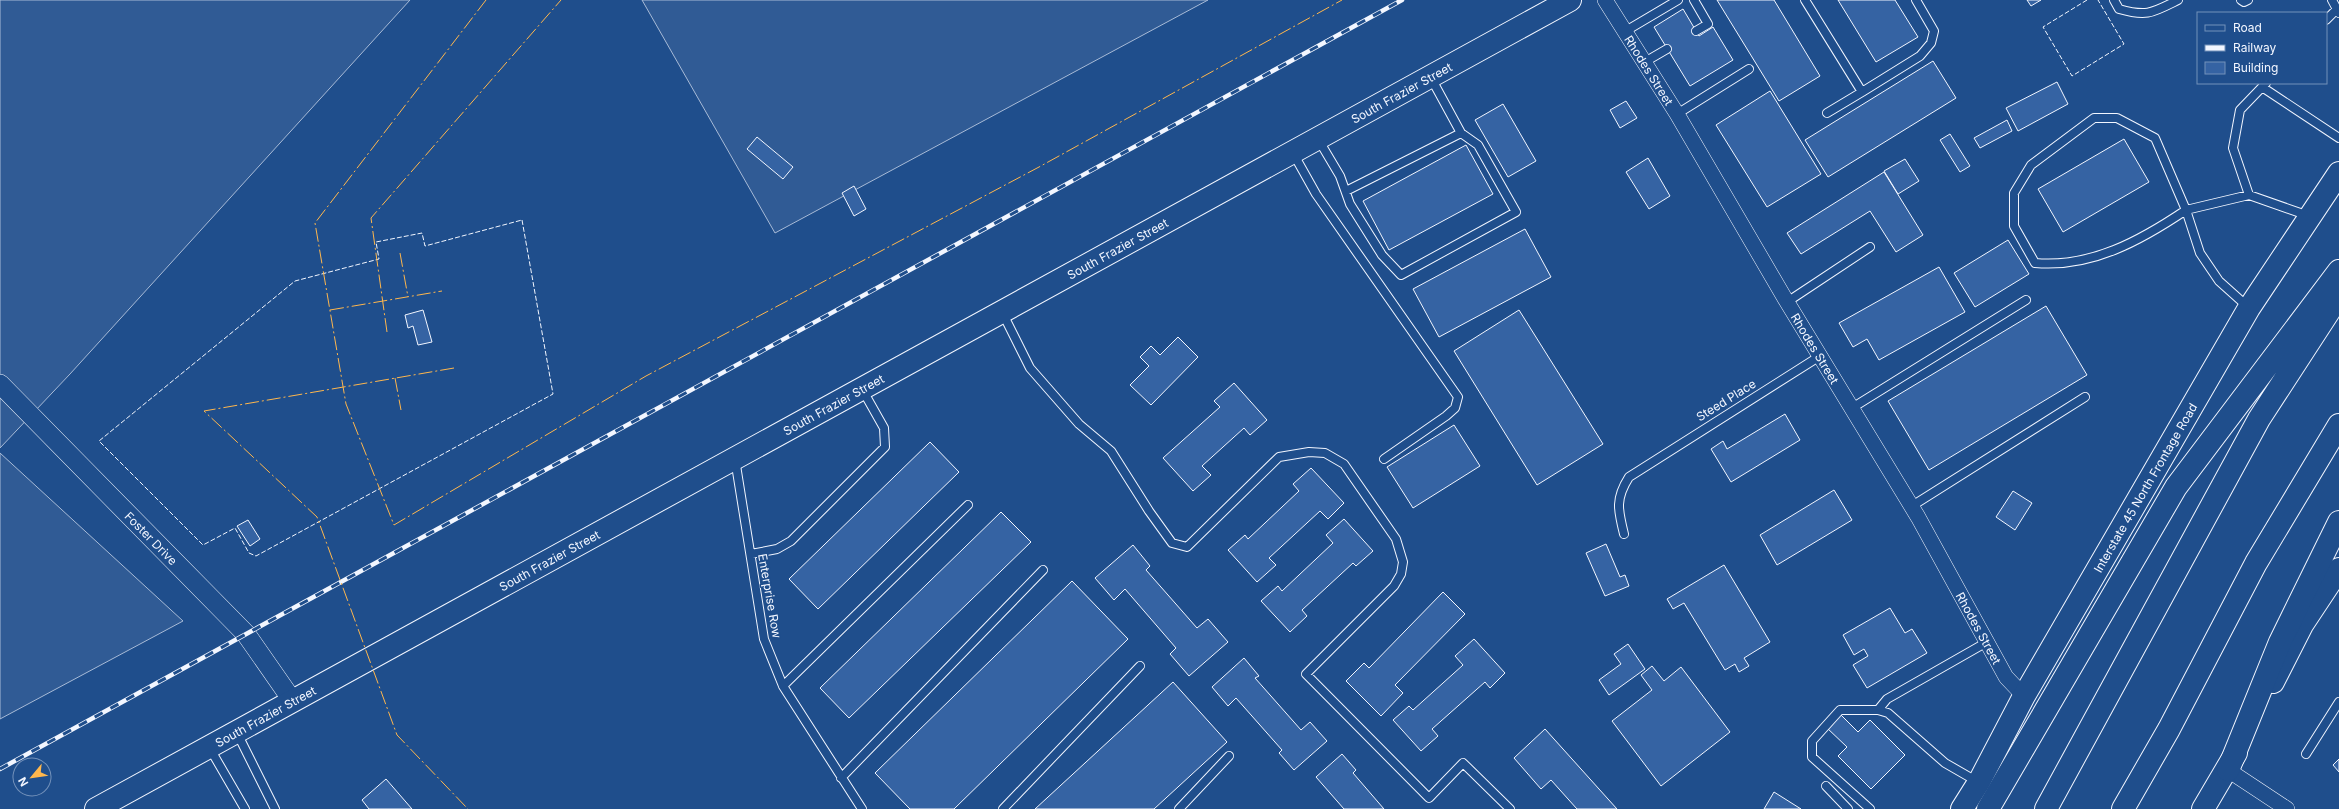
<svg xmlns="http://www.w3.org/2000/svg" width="2339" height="809" font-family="Inter,sans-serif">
	<rect width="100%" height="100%" fill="#1f4e8c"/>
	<path fill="#305b95" stroke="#a8bbd7" d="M0,0H410L70,374L0,448Z
		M642,0H1208L775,233Z
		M0,453L183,621L0,719Z"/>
	<path fill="#3563a3" stroke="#f2f6ff" d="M1717,0H1774L1820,76L1779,101Z
		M1838,0H1895L1918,37L1876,62Z
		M2027,0H2041L2031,6Z
		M1683,9L1699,36L1713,27L1733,60L1690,86L1654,27Z
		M1933,61L1956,98L1828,177L1805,140Z
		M2057,82L2068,104L2018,131L2006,108Z
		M1770,91L1821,174L1767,207L1716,125Z
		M1626,101L1637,118L1620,128L1610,110Z
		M1503,104L1536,161L1508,177L1475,120Z
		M2007,120L2012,131L1980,148L1974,138Z
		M1950,134L1970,166L1960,172L1940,140Z
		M757,137L793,167L783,179L747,149Z
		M2124,139L2149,182L2063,232L2038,189Z
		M1466,145L1493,194L1389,250L1363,201Z
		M1648,158L1670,196L1649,209L1626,172Z
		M1905,159L1919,181L1898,194L1884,171Z
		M1884,172L1923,235L1896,252L1870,211L1801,254L1787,233Z
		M854,186L866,209L854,216L842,193Z
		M1525,229L1551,277L1439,337L1413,289Z
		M2008,240L2029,274L1975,307L1954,273Z
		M1939,267L1965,312L1879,360L1867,339L1853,347L1839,323Z
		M2046,306L2087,375L1929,470L1888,401Z
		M423,310L432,342L418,345L413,326L408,328L405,315Z
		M1519,310L1603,444L1537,485L1454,351Z
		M1178,337L1198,357L1151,405L1130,385L1149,366L1140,357L1151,346L1160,355Z
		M1234,383L1267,420L1250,435L1244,428L1202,466L1211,475L1193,491L1163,458L1220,407L1214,401Z
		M1785,414L1800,440L1731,482L1711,449L1723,441L1727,449Z
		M1454,425L1480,466L1413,508L1387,467Z
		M930,442L959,472L818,609L789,579Z
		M1311,468L1344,503L1328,519L1320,511L1269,558L1276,565L1257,582L1228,550L1245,535L1248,539L1299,491L1293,484Z
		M1834,490L1852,520L1777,565L1760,535Z
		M2013,491L2032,503L2015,530L1996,517Z
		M1001,512L1031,542L849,718L820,688Z
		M1344,519L1373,551L1356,566L1353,563L1302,610L1307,616L1290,632L1261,601L1278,586L1282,591L1333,543L1326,535Z
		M248,520L260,539L250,546L237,526Z
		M1606,544L1620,577L1625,575L1629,586L1605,596L1586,553Z
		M1133,545L1150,566L1146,570L1197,628L1208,619L1228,642L1189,676L1170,654L1176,648L1125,589L1114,600L1095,578Z
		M1724,565L1770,642L1744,658L1749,666L1739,672L1735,664L1725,670L1684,603L1673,609L1667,599Z
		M1072,581L1128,639L954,809H910L875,773Z
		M1443,592L1465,614L1395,685L1403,693L1381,716L1346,681L1364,663L1369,668Z
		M1890,608L1905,633L1912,629L1927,653L1867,688L1853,665L1868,656L1864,649L1854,655L1843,635Z
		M1474,639L1505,673L1490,688L1485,682L1432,729L1438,736L1421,751L1393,720L1409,706L1413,710L1463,665L1455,656Z
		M1628,644L1645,669L1609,695L1599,680L1621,664L1614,654Z
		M1244,658L1259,676L1255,678L1301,730L1310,722L1327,741L1294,770L1279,753L1282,750L1236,698L1228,706L1212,687Z
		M1652,666L1664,681L1681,667L1730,732L1661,786L1612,721L1652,690L1641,675Z
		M1173,682L1227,742L1154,809H1035Z
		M1839,713L1858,732L1870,720L1905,755L1871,789L1838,756L1847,747L1826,727Z
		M1545,729L1617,809H1577L1551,780L1541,789L1514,758Z
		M1342,754L1356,770L1353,773L1384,809H1344L1316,777Z
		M2339,759V772L2333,765Z
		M386,779L412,809H369L362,800Z
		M1774,792L1801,809H1764Z"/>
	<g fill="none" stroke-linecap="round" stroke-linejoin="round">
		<g stroke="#f2f6ff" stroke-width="10">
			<path id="service" d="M1694,0L1708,24L1696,31
				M1805,0L1862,92L1920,56L1931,43L1934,31L1916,0
				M2114,0L2119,9C2147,17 2152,13 2178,0
				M2241,0L2244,2L2248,0
				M2332,0L2339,13
				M2326,20L2337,9
				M1624,32L1678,0
				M1643,63L1667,49
				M2262,87L2339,138
				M1827,113L1862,92
				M1677,114L1749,69
				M2094,118H2117L2155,138L2186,210C2140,241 2091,268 2035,263L2014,226V193L2031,165Z
				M1318,139L1340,176L1350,204L1382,255L1401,275L1516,212L1478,145L1461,133L1431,78
				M1293,153L1316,194L1458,397L1455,408L1446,416L1384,459
				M1346,191L1461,133
				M2249,195L2233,148L2240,110L2266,83
				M1787,302L1870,247
				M2248,307L2219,281L2200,253L2186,210L2249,195L2309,216
				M1002,312L1030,368L1079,424L1111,451L1149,511L1172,543L1187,547L1279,457L1309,452L1325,453L1344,464L1396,539L1403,562L1401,574L1394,586L1306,674L1429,798L1463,763L1510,809
				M1852,408L2026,300
				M735,459L764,639L783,686L862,809
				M1912,506L2085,397
				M1624,534C1618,510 1615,499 1629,477L1820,356
				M751,554L777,549L791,541L885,447L884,428L862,389
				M783,686L968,505
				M1878,710L1887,699L1987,642
				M237,733L275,809
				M209,747L245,809
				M2306,754L2339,702
				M841,778L1043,570
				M1826,786L1848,809
				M1003,809L1140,666
				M1179,809L1229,756
				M1870,809L1812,757V741L1840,710H1878L1888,713L1945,763L1978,782"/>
		</g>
		<g stroke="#f2f6ff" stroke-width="16">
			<g id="minor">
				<path id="s1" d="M1605,0L1677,114L1787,302L1918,517L2006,677L2024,696"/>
				<path d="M2228,770L2287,809"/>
			</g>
		</g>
		<g stroke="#f2f6ff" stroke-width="20">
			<g id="tertiary">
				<path id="s2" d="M0,384L246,634L292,700"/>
			</g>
		</g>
		<g stroke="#f2f6ff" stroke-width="24">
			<g id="secondary">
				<path d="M2273,682L2302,625L2339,569"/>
				<path id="s3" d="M1962,809L1979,782L2024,696L2249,308L2339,173"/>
				<path d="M2203,809L2236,753"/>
			</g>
		</g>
		<g stroke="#f2f6ff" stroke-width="24">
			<g id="primary">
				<path id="s4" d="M96,809L1570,0"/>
			</g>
		</g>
		<g stroke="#f2f6ff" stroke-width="24">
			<path id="motorway" d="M2228,770L2280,642L2339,522
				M1988,809L2176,487L2339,271
				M2046,809L2259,419L2339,296
				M2123,809L2169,729L2256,563L2339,425"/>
		</g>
		<use href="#service" stroke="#1f4e8c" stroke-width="8"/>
		<use href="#minor" stroke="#1f4e8c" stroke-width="15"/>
		<use href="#tertiary" stroke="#1f4e8c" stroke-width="19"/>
		<use href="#secondary" stroke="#1f4e8c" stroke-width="22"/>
		<use href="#primary" stroke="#1f4e8c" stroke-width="22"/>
		<use href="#motorway" stroke="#1f4e8c" stroke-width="22"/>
		<g stroke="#f2f6ff" stroke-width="4.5">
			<path id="rail" d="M0,769L1402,0"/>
		</g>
		<use href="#rail" stroke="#1f4e8c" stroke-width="3" stroke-dasharray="9" stroke-linecap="butt"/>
		<path stroke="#f2f6ff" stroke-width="1" stroke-dasharray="5 2" stroke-linecap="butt" d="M2087,0L2043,27L2072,76L2124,44L2098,0
			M522,220L553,394L256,556L249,553L235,528L203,545L99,441L295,281L379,259L376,242L422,233L425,246Z"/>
		<path stroke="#ffb74d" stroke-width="1" stroke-dasharray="14 3 2 3" stroke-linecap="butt" d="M486,0L315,223L346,404L394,525L646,376L1039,167L1342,0
			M400,253L408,297
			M330,310L442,291
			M387,332L371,218L561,0
			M454,368L204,411L317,517L397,735L468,809
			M395,378L401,410"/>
	</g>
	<g text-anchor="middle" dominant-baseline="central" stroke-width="3" stroke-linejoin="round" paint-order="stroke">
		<g font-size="12" fill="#f2f6ff" stroke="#1f4e8c">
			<text stroke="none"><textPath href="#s1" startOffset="83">Rhodes Street</textPath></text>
			<text stroke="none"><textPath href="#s4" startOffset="1489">South Frazier Street</textPath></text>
			<text stroke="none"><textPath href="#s4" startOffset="1165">South Frazier Street</textPath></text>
			<text stroke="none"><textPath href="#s1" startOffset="407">Rhodes Street</textPath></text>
			<text transform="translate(1726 400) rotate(-32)">Steed Place</text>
			<text stroke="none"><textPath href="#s4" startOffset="841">South Frazier Street</textPath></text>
			<text stroke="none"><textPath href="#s3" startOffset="370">Interstate 45 North Frontage Road</textPath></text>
			<text stroke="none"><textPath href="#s2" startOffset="216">Foster Drive</textPath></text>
			<text stroke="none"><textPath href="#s4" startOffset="517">South Frazier Street</textPath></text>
			<text transform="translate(770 596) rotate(80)">Enterprise Row</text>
			<text stroke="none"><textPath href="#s1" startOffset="731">Rhodes Street</textPath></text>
			<text stroke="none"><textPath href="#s4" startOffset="193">South Frazier Street</textPath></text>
		</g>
	</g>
	<rect x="2197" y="12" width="130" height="72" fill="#1f4e8c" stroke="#7391ba"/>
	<rect x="2205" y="25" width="20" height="6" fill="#1f4e8c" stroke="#7391ba"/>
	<text x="2233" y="32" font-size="12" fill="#f2f6ff">Road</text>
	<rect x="2205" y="45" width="20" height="6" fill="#f2f6ff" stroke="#7391ba"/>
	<text x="2233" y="52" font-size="12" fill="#f2f6ff">Railway</text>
	<rect x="2205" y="62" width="20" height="12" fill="#3563a3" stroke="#7391ba"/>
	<text x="2233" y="72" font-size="12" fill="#f2f6ff">Building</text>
	<g transform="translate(32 777) rotate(241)"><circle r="19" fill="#1f4e8c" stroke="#7391ba"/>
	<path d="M0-3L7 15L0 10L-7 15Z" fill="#ffb74d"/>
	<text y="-6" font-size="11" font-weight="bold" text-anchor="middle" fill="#f2f6ff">N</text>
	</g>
</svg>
